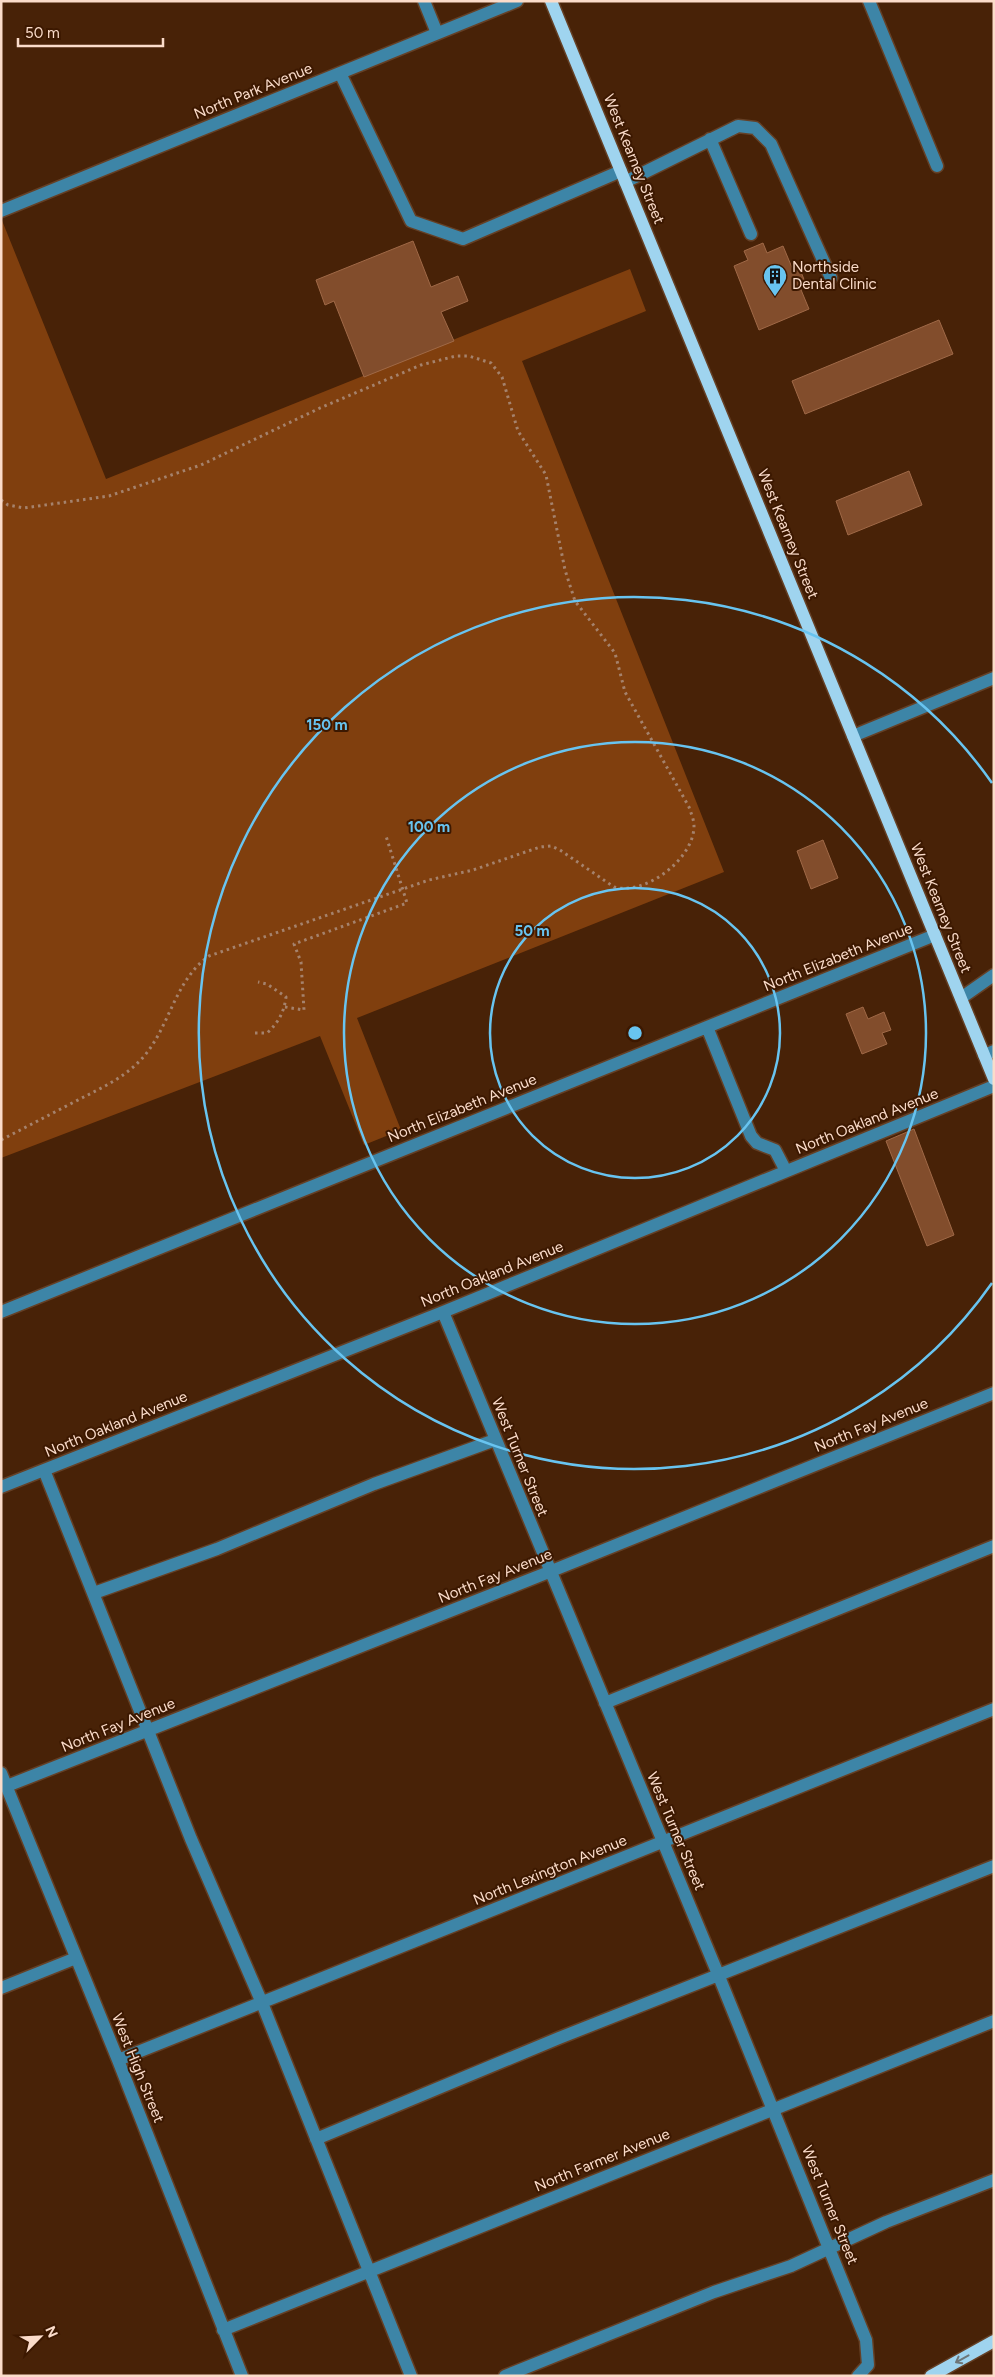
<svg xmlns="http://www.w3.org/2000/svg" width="995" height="2377" font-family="Figtree,sans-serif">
	<rect width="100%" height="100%" fill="#482207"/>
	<path fill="#803f0e" d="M1,218L106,479L630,269L646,311L522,361L724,872L357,1018L401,1130L364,1145L320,1036L1,1158Z"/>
	<path fill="#824d2c" stroke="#a06947" d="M413,241L431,287L458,276L468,301L441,312L454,341L364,377L334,301L325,305L316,280Z
		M763,243L767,253L783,246L793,270L799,267L805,282L799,285L809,309L759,330L734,266L748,260L744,251Z
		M939,320L953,354L805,414L792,381Z
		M909,471L922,505L848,535L836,501Z
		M823,840L838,878L811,889L797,851Z
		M863,1007L868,1019L884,1012L891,1030L882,1033L887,1044L862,1054L846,1014Z
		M914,1129L954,1235L927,1246L886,1141Z"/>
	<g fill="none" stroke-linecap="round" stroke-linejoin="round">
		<g stroke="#654026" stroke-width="15">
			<path id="minor" d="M424,1L437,33
				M869,1L937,166
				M340,73L411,221L463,239L621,171
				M710,139L751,234
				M625,182L738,126L755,128L771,144L831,278
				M1,211L517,1
				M853,736L994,678
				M961,998L994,975
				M707,1027L751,1136L757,1143L775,1150L786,1171
				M984,1055L994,1051
				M1,1312L935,935
				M443,1312L718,1974L866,2340L868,2365L858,2376
				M44,1470L191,1839L262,2003L411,2376
				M1,1487L443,1312L994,1086
				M94,1593L217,1549L374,1484L495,1440
				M605,1703L994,1546
				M1,1773L118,2060L242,2376
				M7,1786L549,1572L994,1393
				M1,1988L76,1958
				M118,2060L994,1709
				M316,2139L559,2038L994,1866
				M223,2330L994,2021
				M505,2376L714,2292L791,2266L886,2222L994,2180"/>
		</g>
		<g stroke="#654026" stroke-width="15">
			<path id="major" d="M551,1L994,1079
				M931,2376L994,2341"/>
		</g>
		<path stroke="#a5826c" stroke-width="3" stroke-dasharray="2.5 4" stroke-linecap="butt" d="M1,500L8,505L24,508L109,496L201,465L320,408L421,365L456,356H469L491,363L502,377L518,431L546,475L565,570L575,601L615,653L625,692L689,807C691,813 694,820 694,826C694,859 645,896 614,887L560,850L551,846L540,847L473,870L429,880L209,956C175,980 170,1025 145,1055C127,1077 101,1088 76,1101C51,1114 26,1127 1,1140
			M285,1007L304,1010L301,962L294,944L407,903L386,836
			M255,1033H267C279,1022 284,1012 286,997L267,984L258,982"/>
		<use href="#minor" stroke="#3d85a7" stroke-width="12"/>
		<use href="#major" stroke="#9fd4ef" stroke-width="12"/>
	</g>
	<defs><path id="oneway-shaft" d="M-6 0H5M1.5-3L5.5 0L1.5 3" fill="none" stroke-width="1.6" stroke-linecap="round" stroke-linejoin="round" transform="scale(1.25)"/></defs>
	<use stroke="#6e7678" href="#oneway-shaft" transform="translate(962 2359) rotate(151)"/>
	<g fill="none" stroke="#68c4f0" stroke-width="2.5">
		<circle cx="635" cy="1033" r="145"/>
		<circle cx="635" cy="1033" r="291"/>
		<path d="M992 1283A436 436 0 1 1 992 783"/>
	</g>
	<defs>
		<g id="building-pin" transform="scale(1.25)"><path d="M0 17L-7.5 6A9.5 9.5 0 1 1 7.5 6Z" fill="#68c4f0" stroke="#3c1800"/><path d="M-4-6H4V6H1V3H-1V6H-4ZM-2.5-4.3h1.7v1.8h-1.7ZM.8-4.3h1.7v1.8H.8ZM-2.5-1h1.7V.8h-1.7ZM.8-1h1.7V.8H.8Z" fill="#111"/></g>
	</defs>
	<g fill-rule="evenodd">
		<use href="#building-pin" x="775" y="276"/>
	</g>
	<g text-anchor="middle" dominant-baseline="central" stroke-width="4" stroke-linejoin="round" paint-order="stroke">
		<g font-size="15" fill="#fbdcca" stroke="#3c1800">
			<text transform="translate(253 91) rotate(-22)">North Park Avenue</text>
			<text transform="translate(634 159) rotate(68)">West Kearney Street</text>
			<text transform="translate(788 534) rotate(68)">West Kearney Street</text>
			<text transform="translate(941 908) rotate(68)">West Kearney Street</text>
			<text transform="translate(838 957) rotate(-22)">North Elizabeth Avenue</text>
			<text transform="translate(462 1108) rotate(-22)">North Elizabeth Avenue</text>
			<text transform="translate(867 1121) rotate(-22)">North Oakland Avenue</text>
			<text transform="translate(492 1274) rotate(-22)">North Oakland Avenue</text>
			<text transform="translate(116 1424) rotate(-22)">North Oakland Avenue</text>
			<text transform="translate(871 1425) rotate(-22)">North Fay Avenue</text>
			<text transform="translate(520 1457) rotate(68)">West Turner Street</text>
			<text transform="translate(495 1576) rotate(-22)">North Fay Avenue</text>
			<text transform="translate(118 1725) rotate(-22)">North Fay Avenue</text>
			<text transform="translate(676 1831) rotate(67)">West Turner Street</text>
			<text transform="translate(550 1870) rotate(-22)">North Lexington Avenue</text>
			<text transform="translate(138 2068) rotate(68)">West High Street</text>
			<text transform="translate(602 2160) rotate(-22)">North Farmer Avenue</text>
			<text transform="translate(830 2205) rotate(68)">West Turner Street</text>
		</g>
		<g font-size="15" fill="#fbdcca" stroke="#3c1800" text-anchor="start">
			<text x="792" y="267">Northside<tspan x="792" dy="17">Dental Clinic</tspan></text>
		</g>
	</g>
	<circle cx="635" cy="1033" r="8" fill="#68c4f0" stroke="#3c1800" stroke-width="2.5"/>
	<g font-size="15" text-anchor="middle" font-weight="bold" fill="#68c4f0" stroke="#3c1800" stroke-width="4" stroke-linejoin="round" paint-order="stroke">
		<text x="327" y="730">150 m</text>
		<text x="429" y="832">100 m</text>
		<text x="532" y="936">50 m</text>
	</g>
	<rect width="995" height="2377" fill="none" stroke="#fbdcca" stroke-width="5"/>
	<g transform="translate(40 2337) rotate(66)" stroke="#3c1800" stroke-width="4" paint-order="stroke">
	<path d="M0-4L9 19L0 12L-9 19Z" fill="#fbdcca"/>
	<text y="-8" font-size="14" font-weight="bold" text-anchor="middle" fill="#fbdcca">N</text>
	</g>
	<path d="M18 38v8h145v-8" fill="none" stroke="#fbdcca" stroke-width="2.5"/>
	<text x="25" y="38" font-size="15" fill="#fbdcca" stroke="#3c1800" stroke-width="4" paint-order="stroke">50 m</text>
</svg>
